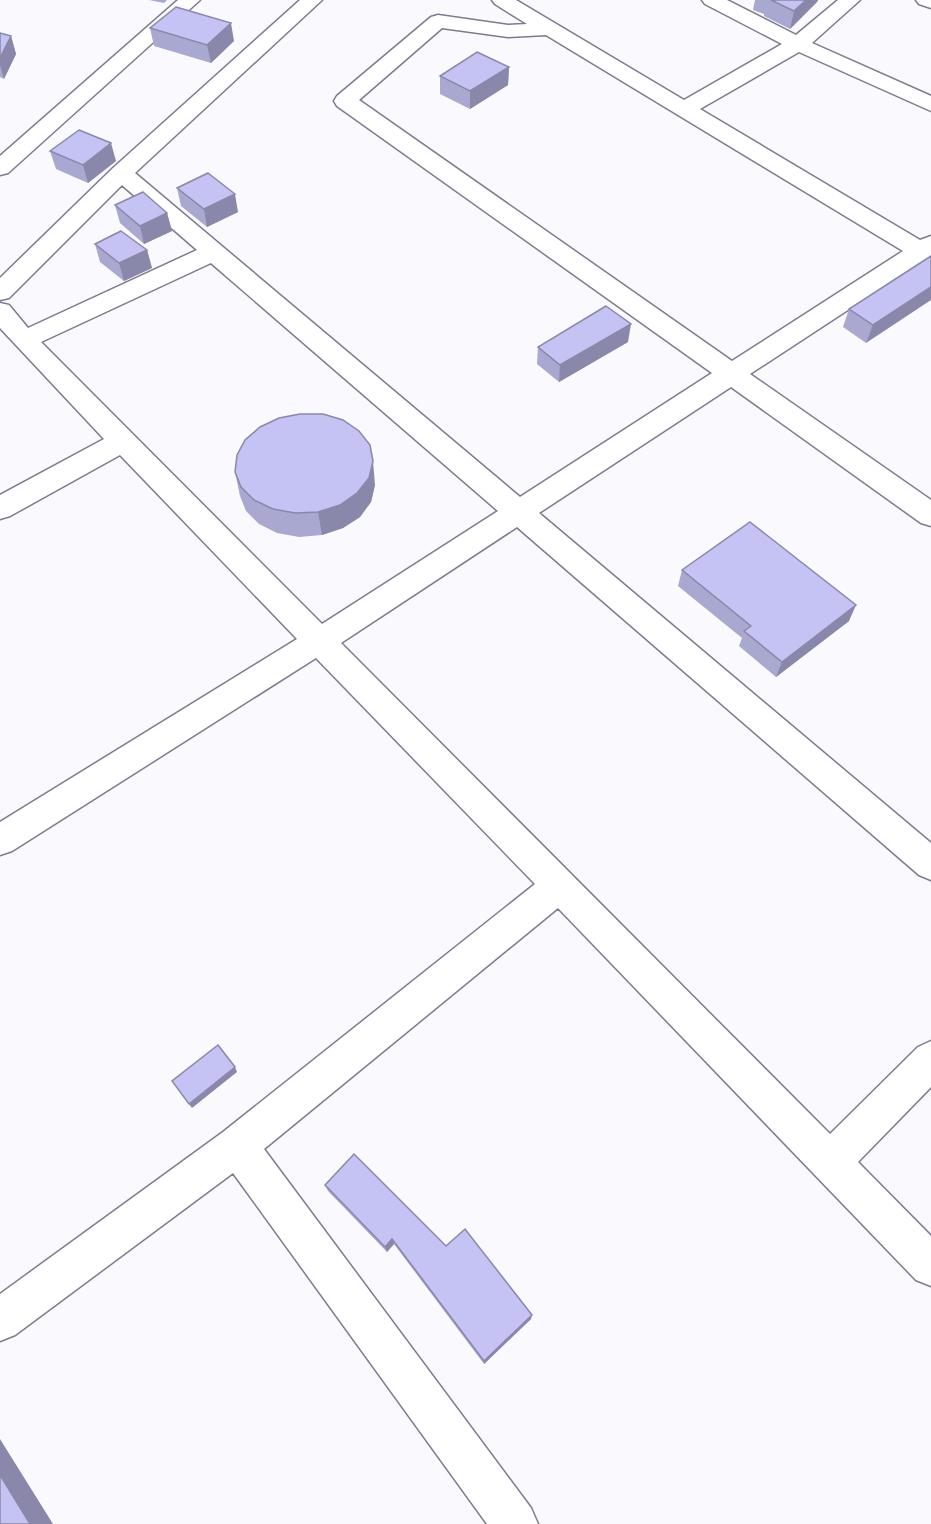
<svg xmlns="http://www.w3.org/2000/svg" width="931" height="1524" font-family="Raleway,sans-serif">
	<rect width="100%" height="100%" fill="#faf9fe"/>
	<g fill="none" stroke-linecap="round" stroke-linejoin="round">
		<g stroke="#7f7a8e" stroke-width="3">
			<path id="street" d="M178,0H200L8,173L0,175V156Z
				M300,0H322L135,173L520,497L712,373L337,106L334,101L337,96L431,17L438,15L508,25L527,24L495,4L492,0H516L684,100L782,44L705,4L702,0H727L796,35L838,0H860L812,43L931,96V111L799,52L700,109L920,240L931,236V265L921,262L750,374L931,500V526L921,523L731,387L539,513L931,843V880L919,875L517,527L341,643L830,1134L918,1047L931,1041V1087L858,1162L931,1236V1286L916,1280L558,908L264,1149L531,1508L538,1524H487L233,1173L15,1335L0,1341V1294L223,1132L535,884L316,658L12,851L0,855V822L297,639L120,455L10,516L0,519V495L104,439L0,328V303L9,305L28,328L197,250L122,185L9,298L0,300V278L113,168ZM442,28L508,37L546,35L903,251L732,361L359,100ZM211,263L498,511L322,624L41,342Z
				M916,0H931V8L919,4Z"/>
		</g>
		<use href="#street" fill="#fff" fill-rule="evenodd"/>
	</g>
	<path fill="#a9a8d1" d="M149,0H167L164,3Z
		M755,0H818L817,2L790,29L764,16V14L753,10Z
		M150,28L234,41L211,63L154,46Z
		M0,33L11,36L16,54L4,79L0,77Z
		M509,67L508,85L470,109L440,94V76Z
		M50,151L116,161L88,183L56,169Z
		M177,188L238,212L207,227L181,206Z
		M115,205L167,213L172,231L144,244L120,223Z
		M95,244L147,250L152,268L124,281L100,262Z
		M931,256L866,343L843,327L849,309Z
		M628,342L559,382L537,364L538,347Z
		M235,472L375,485L371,502L360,517L343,528L322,535L299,537L277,533L259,524L246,511L240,496Z
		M682,570L849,621L776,677L739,646L742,638L678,586Z
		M325,1185L446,1246L531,1319L484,1364L394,1244L387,1252L328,1191Z"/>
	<path fill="#8988aa" d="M806,0H818L817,2L790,29L794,11Z
		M231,23L234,41L211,63L207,45Z
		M11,36L16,54L4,79L0,65V58Z
		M509,67L508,85L470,109V91Z
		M111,143L116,161L88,183L83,165Z
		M235,194L238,212L207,227L204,209Z
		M167,213L172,231L144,244L140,226Z
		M147,250L152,268L124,281L119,263Z
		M931,287V300L866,343L873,325Z
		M631,324L628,342L559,382L560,365Z
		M373,461L375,485L371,502L360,517L343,528L322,535L318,512Z
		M856,605L849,621L776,677L782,662Z
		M235,1067L237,1072L192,1108L189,1104Z
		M392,1239L394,1244L387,1252L385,1247Z
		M532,1315L531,1319L484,1364V1361Z
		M0,1439L53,1524H30L0,1475Z"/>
	<path fill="#c4c3f3" stroke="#8988aa" stroke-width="1.5" d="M771,0H806L794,11Z
		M176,7L231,23L207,45L150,28Z
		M0,33L11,36L0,58Z
		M477,52L509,67L470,91L440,76Z
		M79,130L111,143L83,165L50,151Z
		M208,173L235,194L204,209L177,188Z
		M143,192L167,213L140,226L115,205Z
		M121,231L147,250L119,263L95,244Z
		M931,256V287L873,325L849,309Z
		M606,306L631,324L560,365L538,347Z
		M300,414H323L343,420L359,431L370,445L373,461L369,478L357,493L340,505L318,512L295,513L273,509L254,500L241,487L235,472L237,455L245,440L260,427L279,418Z
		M750,522L856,605L782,662L744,631L751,626L682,570Z
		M218,1045L235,1067L189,1104L172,1081Z
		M354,1154L446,1246L465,1229L532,1315L484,1361L392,1239L385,1247L325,1185Z
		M0,1475L30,1524H0Z"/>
</svg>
